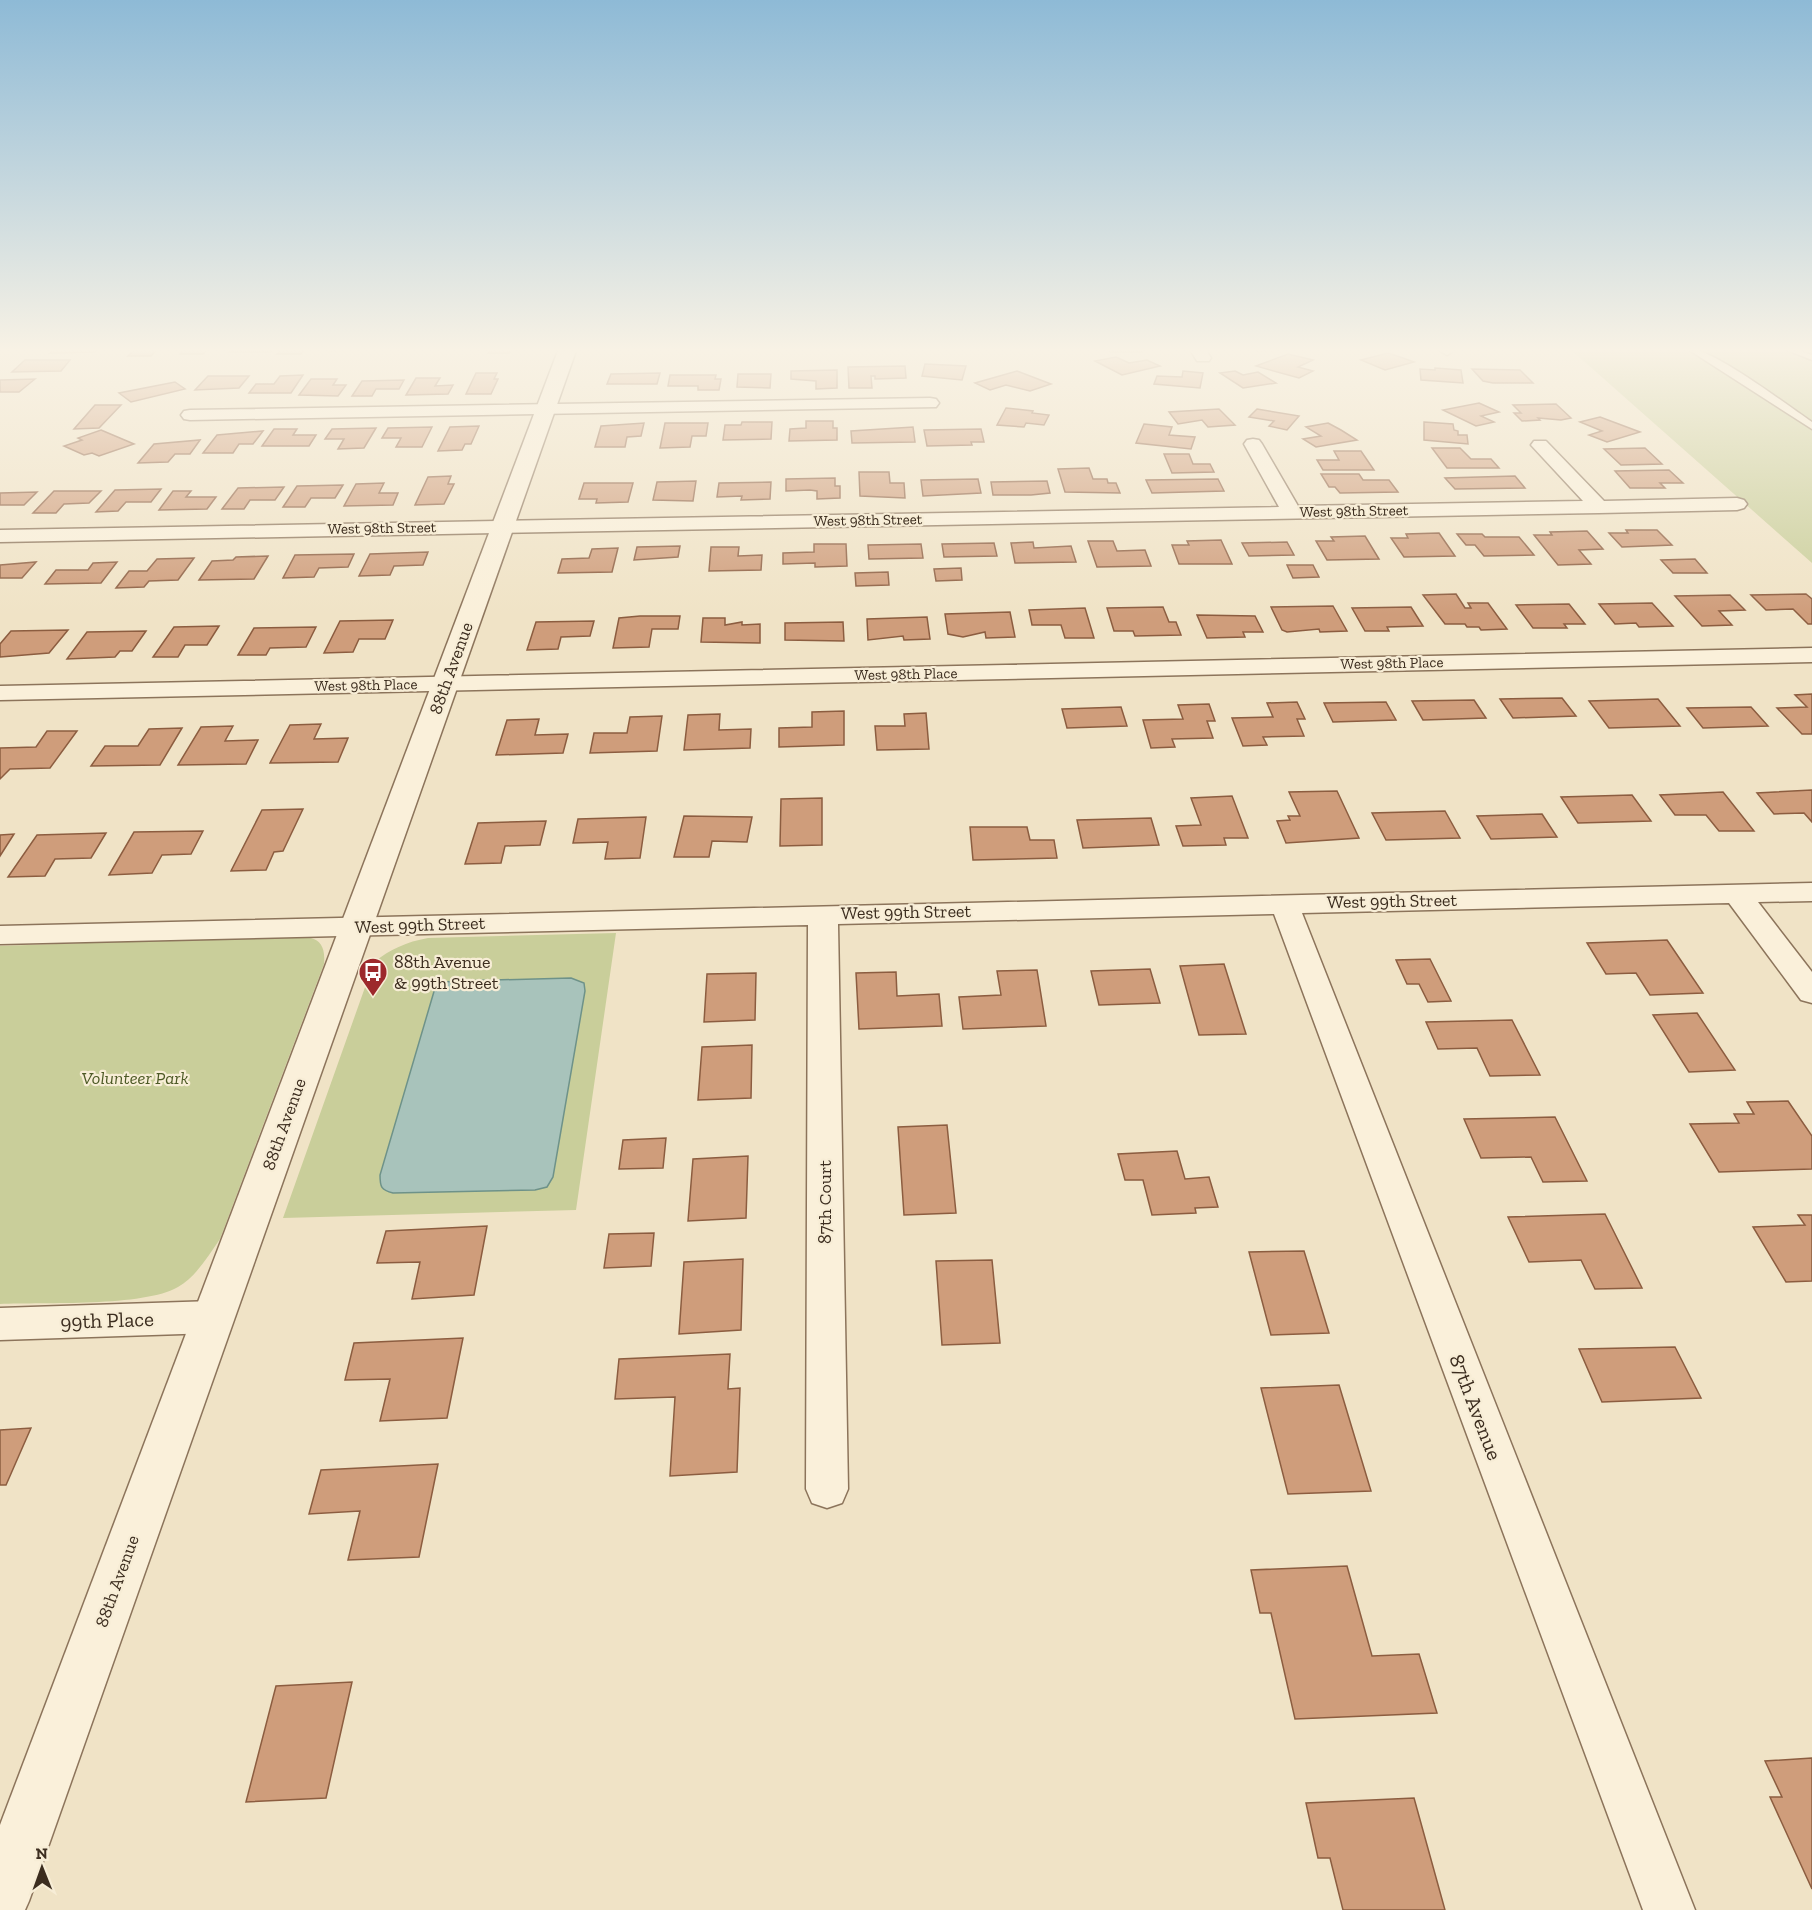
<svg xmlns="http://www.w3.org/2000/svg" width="1812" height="1910" font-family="'Zilla Slab',serif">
	<rect width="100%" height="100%" fill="#f0e3c6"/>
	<path fill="#c9ce9a" d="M1569,348H1812V563Z
		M616,933L576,1210L283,1218L374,962C391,949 406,942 428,938Z
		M282,936C306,937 327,933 324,964L220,1239C208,1256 196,1277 178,1287C144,1307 43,1302 0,1304V946Z"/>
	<path fill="#a8c3bb" stroke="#6e9289" stroke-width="1.5" d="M571,978L584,983L585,991L553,1177L547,1187L535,1190L393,1193C381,1190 380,1187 380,1175L435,988L444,982L458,981Z"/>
	<path fill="#cf9d7b" stroke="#8c5d40" stroke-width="1.5" d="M56,348H102L94,352L50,353Z
		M137,348H175H158L151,356H128Z
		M186,348H209L203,354H180Z
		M234,348H274L271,352H230Z
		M283,348H305L301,354H277Z
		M332,348H373L371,350L330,351Z
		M491,348H511L509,353H488Z
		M1108,348H1140L1142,352H1110Z
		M1254,348H1295L1297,350L1256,351Z
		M1388,353L1400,357L1414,362L1385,370L1361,360Z
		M1288,354L1313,360L1298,367L1313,371L1299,378L1256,366Z
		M1116,357L1129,363L1147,360L1160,366L1122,375L1095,361Z
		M25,360H70L61,371L12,372Z
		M925,364L966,366L962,380L922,376Z
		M905,366L906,378L875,379V376H871L872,388H849L848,367Z
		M1435,368L1461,370L1463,383L1421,380L1420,369L1435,370Z
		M1472,369L1520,370L1533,383H1493L1483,381Z
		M837,370V388L816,389V381L791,379V371Z
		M1017,371L1051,384L1030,391L1006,385L990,390L975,383Z
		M1183,371L1203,373L1200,388L1154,384L1157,376L1182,377Z
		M1235,371L1243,375L1258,372L1276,383L1243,388L1220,373Z
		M476,373H497L494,379H498L491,394H466Z
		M660,373L657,384H607L611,374Z
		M738,374H771L770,388L737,387Z
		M303,375L291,393H249L256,384H274L280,376Z
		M670,375H716L715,379H721L719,390H698V386H668Z
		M208,376H249L239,388L195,390Z
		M416,378H440L435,386L453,385L448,394L406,395Z
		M35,379L19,392H0V380Z
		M311,379H337L333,385H346L338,396L299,395Z
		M404,380L399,389H376L372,396H352L362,381Z
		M175,382L185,389L131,402L119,393Z
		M1479,403L1499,412L1481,416L1494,422L1476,426L1443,410Z
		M1556,404L1571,418L1561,420L1538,418L1540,420L1522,421L1514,413H1521L1513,405Z
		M95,405H121L99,428L74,429Z
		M1006,408L1033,411L1032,413L1049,415L1044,425L1026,423L1024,427L997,425Z
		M1219,409L1235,425L1208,427L1202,420L1178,424L1169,412Z
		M1257,409L1299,416L1287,430L1269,426L1274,421L1249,417Z
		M1600,417L1640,432L1607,442L1589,435L1602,431L1580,422Z
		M806,421H833V428H837V440L789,441L790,429L806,428Z
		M742,422H772L771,439L723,440L725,425H741Z
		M1424,422L1453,424L1454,430L1458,431V435H1467L1468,444L1424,440Z
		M644,423L641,436L627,437L625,447H595L601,426Z
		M665,423H708L706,436H692L690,447L660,448Z
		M1328,423L1341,430L1357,440L1316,447L1303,439L1321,436L1306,427Z
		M1144,424L1172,427L1169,435L1195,437L1191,449L1136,443Z
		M479,426L471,444H465L462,450L438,451L450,427Z
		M432,427L422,447H396L401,438H382L388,428Z
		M913,427L915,442L852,443L851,431Z
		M376,428L364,448L338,449L344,439H325L332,429Z
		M274,429H297L293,435H316L309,446H262Z
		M981,429L984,442H971L972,445L927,446L924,430Z
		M101,430L134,444L99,456L92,453L84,455L64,446L82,440L78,438Z
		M263,431L253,444H239L233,453H203L217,435Z
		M200,440L190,454H175L168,462L138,463L154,444Z
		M1432,448H1460L1471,459H1491L1499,468H1447Z
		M1645,448L1662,464L1621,465L1604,449Z
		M1334,451H1361L1374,470H1323L1317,460H1339Z
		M1164,454H1189L1193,464H1210L1214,472L1172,473Z
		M1089,468L1093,479H1107L1108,483H1116L1120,493L1065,492L1058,469Z
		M1669,470L1683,483H1660L1665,488H1630L1615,471Z
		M859,472H889L890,483H904L905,498L860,496Z
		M1321,474H1359L1363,480H1389L1398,492L1340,493L1335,487H1329Z
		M451,476L448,484H454L444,504L415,505L428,477Z
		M1515,476L1525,488L1455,489L1445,478Z
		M835,478V486H840V498L817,499V491L810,490L786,491V479Z
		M978,479L981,493L923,496L921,480Z
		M1218,479L1224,491L1152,493L1146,480Z
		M696,481L693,501L653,500L657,482Z
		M1047,481L1050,493L1031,495H993L991,482Z
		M771,482L770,499L741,500L742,496L717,497L719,483Z
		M384,483L379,493H398L393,505L344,506L356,484Z
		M584,483H633L628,502L596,503L597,499H579Z
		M343,485L335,498H311L305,507H283L297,486Z
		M284,487L275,500H250L244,509H222L238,488Z
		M161,489L151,502H126L118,511L96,512L115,490Z
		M54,491H101L89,503L64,504L56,513H33Z
		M173,491H191L186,497H216L207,509L159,510Z
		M37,492L24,505H0V493Z
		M1626,530H1657L1672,545L1622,547L1609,533H1628Z
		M1587,531L1603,549L1579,550L1591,564L1558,565L1534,535H1552L1550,532Z
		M1439,533L1455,556L1404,557L1391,538H1408L1406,534Z
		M1457,534H1482L1485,537H1519L1534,555L1484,556L1475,545H1466Z
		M1365,536L1379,559L1327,560L1316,541H1334L1331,537Z
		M1221,540L1232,564H1179L1172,545H1189L1187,541Z
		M1088,541H1113L1117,551L1145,550L1151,566L1097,567Z
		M1033,542L1034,548L1071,546L1076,562L1015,563L1011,543Z
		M1287,542L1294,555L1249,556L1242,543Z
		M994,543L997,556L944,557L942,544Z
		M814,544H846L847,566L815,567V563L783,564V553L814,552Z
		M921,544L923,558L869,559L868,545Z
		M680,546L678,557L634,560L637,547Z
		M711,547H739L738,556L762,555L761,570L709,571Z
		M618,548L612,572L558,573L562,559L589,558L592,549Z
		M428,552L423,565L394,566L390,575L359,576L370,554Z
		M354,554L348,567L319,568L314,577L283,578L295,555Z
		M268,556L254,579L199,580L212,561L233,560L236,557Z
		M194,558L178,580L149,581L144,587L116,588L129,571H147L157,559Z
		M1695,559L1707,573H1673L1661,560Z
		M36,562L22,578H0V565Z
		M117,562L101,583L45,584L56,570H88L93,563Z
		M1287,565H1313L1319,577L1293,578Z
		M961,568L962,580L936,581L934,569Z
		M888,572L889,585L856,586L855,573Z
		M1456,594L1465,608H1471L1468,603H1488L1507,629L1481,630L1479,627H1467L1465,624H1445L1423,595Z
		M1806,594L1812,599V624H1808L1793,609L1766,610L1751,595Z
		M1730,595L1745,610L1719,611L1732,625L1702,626L1675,596Z
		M1652,603L1673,626L1639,627L1636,623L1615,624L1599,604Z
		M1569,604L1585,624H1564L1567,628H1533L1516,605Z
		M1333,606L1347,631L1320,632L1319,629L1287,632L1282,630L1271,607Z
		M1163,607L1169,622H1176L1181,635L1135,636L1133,631H1114L1107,608Z
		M1411,607L1423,626L1387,627L1389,631H1365L1352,608Z
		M1085,608L1094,638H1065L1061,625H1032L1029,610Z
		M1010,612L1015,637L986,638L985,632L963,637L948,634L945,614Z
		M1197,615L1255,616L1263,632H1243L1245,637L1207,638Z
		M640,616H680L678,629H652L649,647L613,648L619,618Z
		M927,617L930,639L904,640L903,636L868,640L867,619Z
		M703,618H725V625L742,622V625L760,624V643L701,642Z
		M393,620L385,639H359L353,652L324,653L340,621Z
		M594,621L590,636L561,637L558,649L527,650L536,622Z
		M843,622L844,641L785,640V623Z
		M219,626L207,645H185L178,657H153L174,627Z
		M316,627L306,647L270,648L266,655H238L254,628Z
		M68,630L49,653L0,657V644L11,631Z
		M146,631L132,651H120L115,657L67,659L87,632Z
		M1812,694V734H1802L1777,708L1807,707L1795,695Z
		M1562,698L1576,716L1513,718L1500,699Z
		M1658,699L1680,726L1609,728L1589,701Z
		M1474,700L1486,718L1423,720L1412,701Z
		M1297,702L1305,719H1297L1304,736L1263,737L1267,745L1243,746L1232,718L1273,717L1267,703Z
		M1386,702L1396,720L1333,722L1324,703Z
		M1209,704L1215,721H1207L1213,738L1172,739L1175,747L1151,748L1143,720L1183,719L1178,705Z
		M1121,707L1127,726L1067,728L1062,709Z
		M1751,707L1768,726L1703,728L1687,708Z
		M844,711V745L779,747V728L812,727V712Z
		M926,713L929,749L877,750L875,726H905L904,714Z
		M720,714L719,730L751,729L750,748L684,750L688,715Z
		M662,716L657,751L590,753L594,733H627L630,717Z
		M539,719L535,735L568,734L563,753L496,755L507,720Z
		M321,724L314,739L348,738L338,762L270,763L290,725Z
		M233,726L225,741L258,740L246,764L178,765L201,727Z
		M182,728L160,765L91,766L105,746H138L149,729Z
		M47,731H77L50,768L10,769L0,779V748L36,747Z
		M1812,790V822L1804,813L1774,814L1757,793Z
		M1337,791L1359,838L1286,843L1277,821L1290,820L1288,816H1300L1289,792Z
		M1723,792L1754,831H1719L1706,815H1675L1660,795Z
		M1632,795L1651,821L1578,823L1561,797Z
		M1232,796L1248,838H1224L1226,845L1183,846L1176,826L1201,825L1191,798Z
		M822,798V845L780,846L781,799Z
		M303,809L283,851L274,852L266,870L231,871L262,810Z
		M1445,811L1460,838L1386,840L1372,813Z
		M1542,814L1557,837L1491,839L1477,816Z
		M684,816L752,817L747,842L712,841L709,857H674Z
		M646,817L640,858L605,859L608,842L573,843L578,819Z
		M1151,818L1159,845L1083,848L1077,820Z
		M546,821L540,845L505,846L501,863L465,864L478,823Z
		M970,827H1027L1030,840H1054L1057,858L973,860Z
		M203,831L191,854L162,855L152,873L109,875L134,832Z
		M106,833L91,858L55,859L45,876L8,877L37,835Z
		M14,834L0,856V835Z
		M1667,940L1703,993L1650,995L1636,973L1606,974L1587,943Z
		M1430,959L1451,1001L1428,1002L1419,984H1407L1396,960Z
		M1224,964L1246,1034L1199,1035L1180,966Z
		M1150,969L1160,1003L1099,1005L1091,971Z
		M1037,970L1046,1026L963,1029L959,997L1001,995L997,971Z
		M896,972L897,996L939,994L942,1026L859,1029L856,973Z
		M756,973L755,1020L704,1022L707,974Z
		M1697,1013L1735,1070L1689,1072L1653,1015Z
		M1512,1020L1540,1075L1490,1076L1477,1048L1438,1049L1426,1022Z
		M752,1045L751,1098L698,1100L702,1047Z
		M1788,1101L1812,1136V1169L1719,1172L1690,1124L1739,1123L1734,1114H1754L1747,1102Z
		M1555,1117L1587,1181L1543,1182L1531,1157L1481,1158L1464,1119Z
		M947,1125L956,1213L904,1215L898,1127Z
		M666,1138L663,1168L619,1169L623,1140Z
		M1177,1151L1185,1179L1209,1177L1218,1207L1195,1208L1196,1213L1152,1215L1143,1180H1125L1118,1154Z
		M748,1156L746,1218L688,1221L693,1159Z
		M1605,1214L1642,1288L1595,1289L1581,1260L1529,1262L1508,1217Z
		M1798,1215H1812V1281L1786,1282L1753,1227L1805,1225Z
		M487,1226L474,1295L412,1299L420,1262L377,1263L386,1231Z
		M654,1233L651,1266L604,1268L609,1234Z
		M1304,1251L1329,1333L1271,1335L1249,1252Z
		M743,1259L741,1330L679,1334L684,1262Z
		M992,1260L1000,1343L942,1345L936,1261Z
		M463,1338L447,1418L380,1421L390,1379L345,1380L354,1343Z
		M1675,1347L1701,1398L1602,1402L1579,1349Z
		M730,1354L728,1389L740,1388L737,1472L670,1476L675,1397L615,1399L619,1359Z
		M1339,1385L1371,1491L1288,1494L1261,1388Z
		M31,1428L6,1485H0V1430Z
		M438,1464L419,1557L348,1560L360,1511L309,1514L321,1470Z
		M1347,1566L1372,1656L1419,1654L1437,1713L1295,1719L1271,1613H1260L1251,1570Z
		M352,1682L326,1798L246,1802L276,1686Z
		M1812,1758V1889L1770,1797H1782L1765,1761Z
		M1414,1798L1445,1910H1343L1330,1858H1318L1306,1803Z"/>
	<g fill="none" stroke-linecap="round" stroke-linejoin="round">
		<g stroke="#8c745b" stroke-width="3">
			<path id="service" d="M1686,348C1710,346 1788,406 1812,422V429Z
				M1782,348H1792L1812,355V360Z"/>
		</g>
		<g stroke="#8c745b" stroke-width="3">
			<path id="minor" d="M1189,348H1205L1211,358L1209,361H1197Z
				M1436,348H1453L1455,350L1447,355Z
				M930,398L936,399L939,403L936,407L190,420L184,419L181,415L184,411L190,410Z
				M1253,439L1259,440L1262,444L1298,506L1583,501L1531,445L1534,441H1546L1604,501L1737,498L1744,500L1747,504L1744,508L1737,510L1599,513L0,542V530L1279,507L1244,444L1247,440Z
				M1812,648V662L0,700V686Z
				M1812,883V901L1758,902L1812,972V1003L1801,1000L1729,903L1302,913L1695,1910H1643L1274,914L838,924L848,1489L842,1503L827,1508L812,1503L806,1489L808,925L0,944V926Z
				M213,1301L227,1306L232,1317L227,1328L213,1333L0,1340V1308Z"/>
		</g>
		<g stroke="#8c745b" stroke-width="3">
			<path id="tertiary" d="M559,348H577L29,1901L25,1910H0V1825Z"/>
		</g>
		<use href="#service" fill="#faf0da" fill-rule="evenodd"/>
		<use href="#minor" fill="#faf0da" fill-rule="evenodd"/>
		<use href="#tertiary" fill="#faf0da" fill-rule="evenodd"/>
	</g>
	<linearGradient id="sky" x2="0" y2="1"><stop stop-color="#8ebad6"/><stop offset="0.57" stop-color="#f8f2e5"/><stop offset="1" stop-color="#f8f2e5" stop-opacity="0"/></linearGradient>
	<rect width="1812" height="615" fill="url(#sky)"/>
	<defs>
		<g id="bus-pin" transform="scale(1.5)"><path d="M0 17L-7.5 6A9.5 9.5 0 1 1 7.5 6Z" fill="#9d292c" stroke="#f7edd6"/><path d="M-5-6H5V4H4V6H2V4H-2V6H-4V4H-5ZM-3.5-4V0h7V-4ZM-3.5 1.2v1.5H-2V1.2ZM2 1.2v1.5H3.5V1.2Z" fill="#fff"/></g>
	</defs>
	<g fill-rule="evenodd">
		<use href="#bus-pin" x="373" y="972"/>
	</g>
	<g text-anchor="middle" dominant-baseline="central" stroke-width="4.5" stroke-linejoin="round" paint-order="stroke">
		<g font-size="15" fill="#3c2d1f" stroke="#f7edd6">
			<text transform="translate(1354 511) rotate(-1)">West 98th Street</text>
			<text transform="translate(868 520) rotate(-1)">West 98th Street</text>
			<text transform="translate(382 528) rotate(-1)">West 98th Street</text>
			<text transform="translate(1392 663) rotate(-1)">West 98th Place</text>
			<text transform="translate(906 674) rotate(-1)">West 98th Place</text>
			<text transform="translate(366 685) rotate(-1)">West 98th Place</text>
		</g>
		<g font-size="18" fill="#3c2d1f" stroke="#f7edd6">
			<text transform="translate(451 668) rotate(-70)">88th Avenue</text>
			<text transform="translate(1392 901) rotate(-1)">West 99th Street</text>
			<text transform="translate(906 912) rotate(-1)">West 99th Street</text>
			<text transform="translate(420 925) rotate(-2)">West 99th Street</text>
			<text transform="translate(284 1124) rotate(-70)">88th Avenue</text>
			<text transform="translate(825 1202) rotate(-90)">87th Court</text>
			<text transform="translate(117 1581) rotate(-70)">88th Avenue</text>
		</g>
		<g font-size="18" fill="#3c2d1f" stroke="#f7edd6" text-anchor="start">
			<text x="394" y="962">88th Avenue<tspan x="394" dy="21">&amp; 99th Street</tspan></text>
		</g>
		<g font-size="18" font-style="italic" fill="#4c5925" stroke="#f7edd6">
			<text x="135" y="1078">Volunteer Park</text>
		</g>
		<g font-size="21" fill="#3c2d1f" stroke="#f7edd6">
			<text transform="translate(107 1320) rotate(-2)">99th Place</text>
			<text transform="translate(1476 1407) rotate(69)">87th Avenue</text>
		</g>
	</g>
	<g transform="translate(42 1868) rotate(359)" stroke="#f7edd6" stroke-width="4.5" paint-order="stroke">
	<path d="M0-4.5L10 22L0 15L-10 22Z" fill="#3c2d1f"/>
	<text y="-9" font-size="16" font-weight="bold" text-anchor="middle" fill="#3c2d1f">N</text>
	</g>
</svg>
